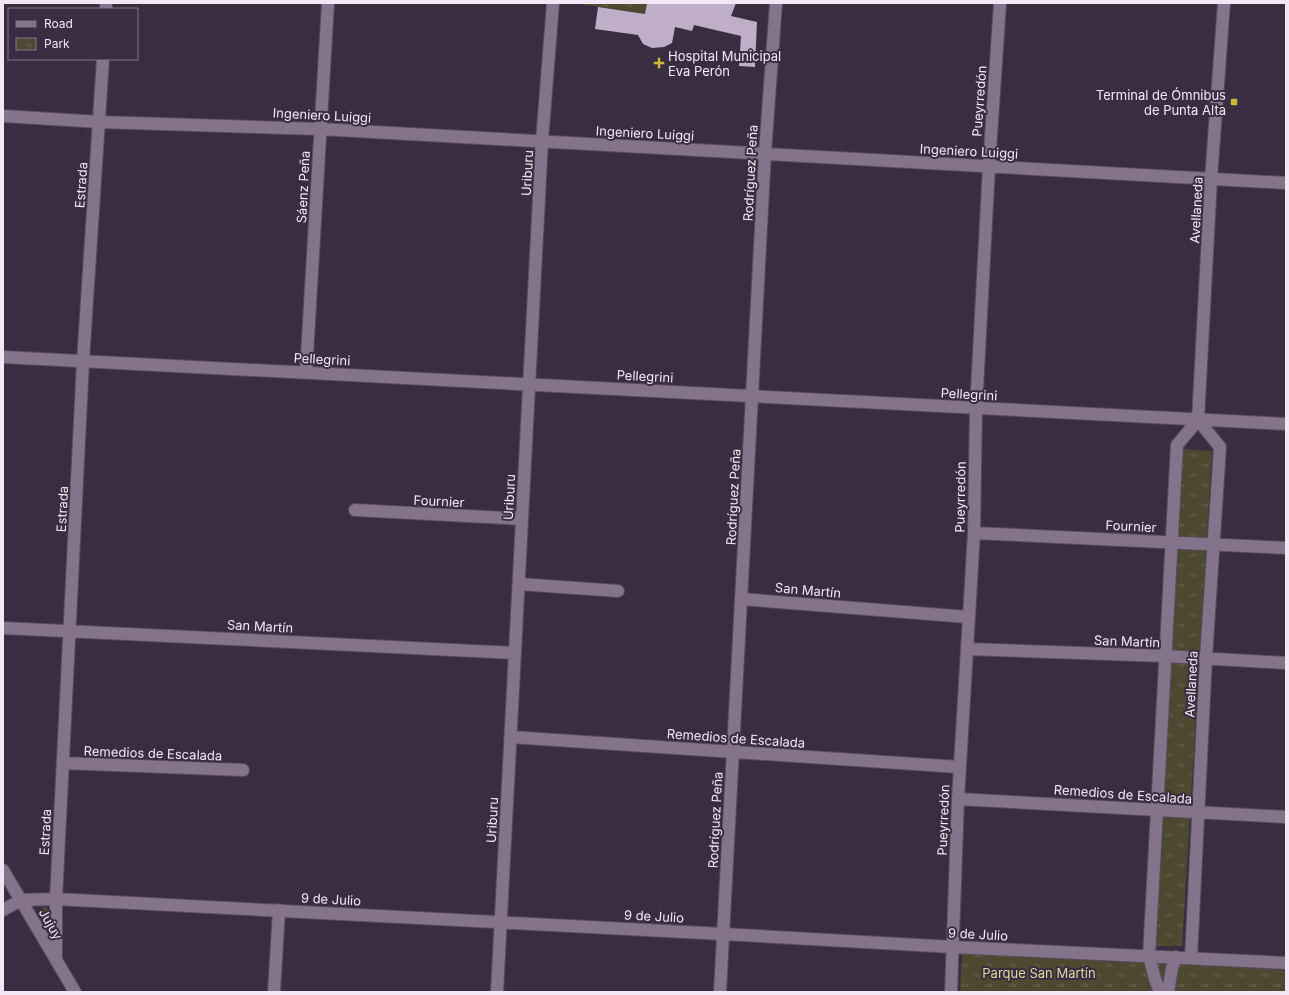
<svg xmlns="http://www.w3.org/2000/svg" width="1289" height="995" font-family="Inter,sans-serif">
	<defs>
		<pattern id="park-tufts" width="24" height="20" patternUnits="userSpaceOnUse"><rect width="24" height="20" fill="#4d4931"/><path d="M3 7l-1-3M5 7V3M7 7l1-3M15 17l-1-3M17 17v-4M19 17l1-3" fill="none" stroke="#67634f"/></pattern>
	</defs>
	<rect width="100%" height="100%" fill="#3b2d41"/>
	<path fill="url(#park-tufts)" d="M573,3H647L645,14Z
		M1182,449L1212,451L1182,946H1156Z
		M45,906L58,920L50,930L39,917L42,909Z
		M962,954L1149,956L1286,971V992H960Z"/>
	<path fill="#c0aec8" d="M647,3H736L731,16L757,22L755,67L739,66L741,36L694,25L692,31L675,27L672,43L664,47L652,48L643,44L638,35L595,29L598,7L645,14Z"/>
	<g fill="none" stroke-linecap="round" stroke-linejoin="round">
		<g stroke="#584c5d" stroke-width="14">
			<path id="minor" d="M106,9V3
				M3,116L100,122L320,129L1286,183
				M3,357L1286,424
				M306,372L328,3
				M355,510L522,519
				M974,533L1286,548
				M519,584L618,591
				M741,599L968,617
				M3,628L515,653
				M967,649L1165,656L1286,663
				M511,737L959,767
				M63,763L243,770
				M958,799L1286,817
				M3,870L75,992
				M3,910L21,900L56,899L723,934L953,947L1286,963
				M1191,958L1206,658L1220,447L1198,420
				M56,960V899L83,361L103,59
				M274,992L279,910
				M497,992L542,141L553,3
				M720,992L765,153L776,3
				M951,992L958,799L974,533L976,408L989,166L1000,3
				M1160,992L1155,979L1149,956L1177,445L1198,420L1211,179L1224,3
				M1168,992L1172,968L1176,957"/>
		</g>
		<use href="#minor" stroke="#84738b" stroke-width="12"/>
	</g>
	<g fill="#cdb938" stroke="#3b2d41" stroke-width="1.5">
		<path d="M657 57h4v4h4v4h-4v4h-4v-4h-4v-4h4z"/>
		<rect x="1230" y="98" width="8" height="8" rx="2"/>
	</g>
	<g text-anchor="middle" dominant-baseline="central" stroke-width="4" stroke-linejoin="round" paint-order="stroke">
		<g font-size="13" fill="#f1e7f5" stroke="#3b2d41" text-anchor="start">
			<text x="668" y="56">Hospital Municipal<tspan x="668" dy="15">Eva Perón</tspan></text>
			<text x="1226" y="95" text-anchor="end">Terminal de Ómnibus<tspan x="1226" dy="15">de Punta Alta</tspan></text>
		</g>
		<g font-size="13" fill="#f1e7f5" stroke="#3b2d41">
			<text transform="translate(979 101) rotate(-86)">Pueyrredón</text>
			<text transform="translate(322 115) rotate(3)">Ingeniero Luiggi</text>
			<text transform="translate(645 133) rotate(3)">Ingeniero Luiggi</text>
			<text transform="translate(969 151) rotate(3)">Ingeniero Luiggi</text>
			<text transform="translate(527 173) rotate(-87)">Uriburu</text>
			<text transform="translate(750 173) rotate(-87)">Rodríguez Peña</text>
			<text transform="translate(81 185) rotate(-86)">Estrada</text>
			<text transform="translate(303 187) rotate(-87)">Sáenz Peña</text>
			<text transform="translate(1196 210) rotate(-87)">Avellaneda</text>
			<text transform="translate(322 359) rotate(3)">Pellegrini</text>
			<text transform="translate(645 376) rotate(3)">Pellegrini</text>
			<text transform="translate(969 394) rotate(3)">Pellegrini</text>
			<text transform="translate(509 497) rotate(-87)">Uriburu</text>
			<text transform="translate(733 497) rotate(-87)">Rodríguez Peña</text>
			<text transform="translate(960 497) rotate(-89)">Pueyrredón</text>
			<text transform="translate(439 501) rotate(3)">Fournier</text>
			<text transform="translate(62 509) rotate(-87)">Estrada</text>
			<text transform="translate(1131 526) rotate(3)">Fournier</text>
			<text transform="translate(808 590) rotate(5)">San Martín</text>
			<text transform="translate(260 626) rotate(3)">San Martín</text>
			<text transform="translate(1127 641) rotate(2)">San Martín</text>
			<text transform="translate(1191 684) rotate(-87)">Avellaneda</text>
			<text transform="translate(736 738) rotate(4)">Remedios de Escalada</text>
			<text transform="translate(153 753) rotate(2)">Remedios de Escalada</text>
			<text transform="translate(1123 794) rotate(4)">Remedios de Escalada</text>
			<text transform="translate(492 820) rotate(-87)">Uriburu</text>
			<text transform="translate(715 820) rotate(-87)">Rodríguez Peña</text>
			<text transform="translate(943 820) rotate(-88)">Pueyrredón</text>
			<text transform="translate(45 832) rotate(-87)">Estrada</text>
			<text transform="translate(331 899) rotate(3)">9 de Julio</text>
			<text transform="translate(654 916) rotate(3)">9 de Julio</text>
			<text transform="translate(51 924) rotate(60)">Jujuy</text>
			<text transform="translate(978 934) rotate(3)">9 de Julio</text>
		</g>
		<g font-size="13" fill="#dfd69f" stroke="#3b2d41">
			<text x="1039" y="973">Parque San Martín</text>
		</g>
	</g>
	<rect width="1289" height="995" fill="none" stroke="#f1e7f5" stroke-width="8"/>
	<rect x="8" y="8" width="130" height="52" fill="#3b2d41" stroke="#847789"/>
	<rect x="16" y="21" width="20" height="6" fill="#84738b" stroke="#847789"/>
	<text x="44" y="28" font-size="12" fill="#f1e7f5">Road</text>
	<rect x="16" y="38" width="20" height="12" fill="url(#park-tufts)" stroke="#847789"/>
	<text x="44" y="48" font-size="12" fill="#f1e7f5">Park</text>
</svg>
